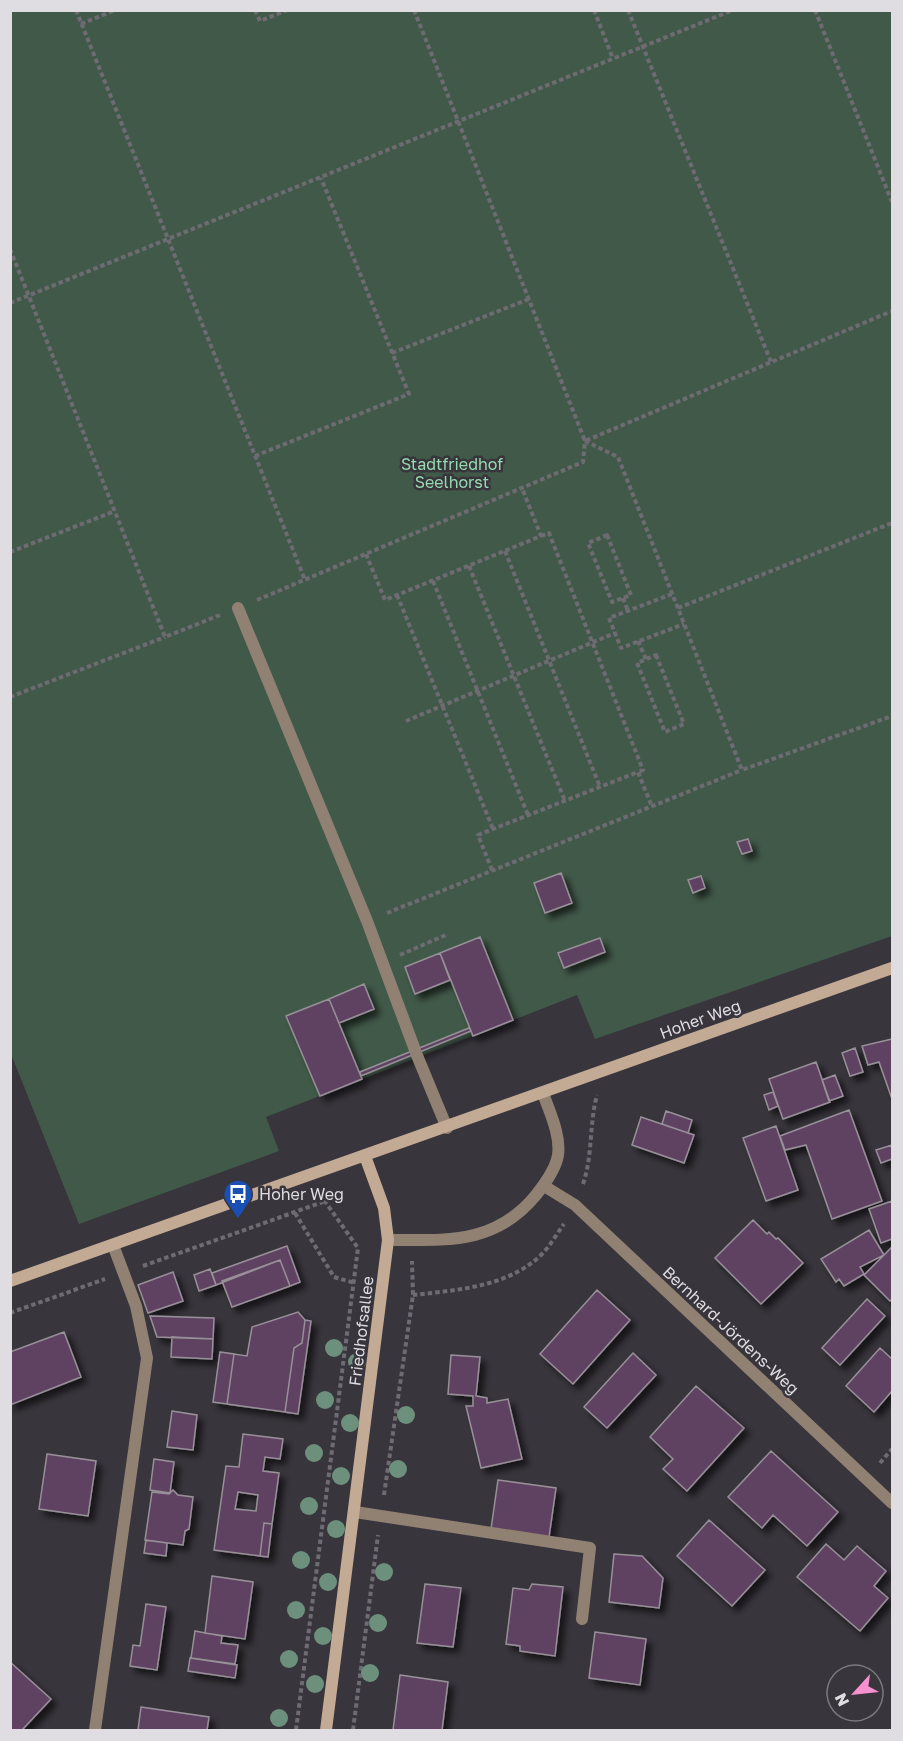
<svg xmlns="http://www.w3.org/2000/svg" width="903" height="1741" font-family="'Golos Text',sans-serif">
	<defs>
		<filter id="shadow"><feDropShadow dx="5.5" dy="5.5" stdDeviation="3" flood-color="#0009"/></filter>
	</defs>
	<rect width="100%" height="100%" fill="#38353c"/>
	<path fill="#415949" d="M11,11H892V936L595,1039L577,995L266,1117L279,1151L79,1224L11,1054Z"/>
	<path fill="#5e4262" stroke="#989098" stroke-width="1.5" fill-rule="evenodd" filter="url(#shadow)" d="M748,839L752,851L742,854L737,842Z
		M561,873L572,903L545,913L534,883Z
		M701,876L705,888L693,893L688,880Z
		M480,937L513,1020L473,1036L440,953Z
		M600,938L605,952L564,968L558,953Z
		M440,953L450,980L415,994L405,967Z
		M364,984L374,1009L339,1023L329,999Z
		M329,999L362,1079L320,1096L286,1016Z
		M469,1028L471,1031L361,1076L360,1072Z
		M892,1039V1099L879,1062L868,1065L862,1046Z
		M855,1048L863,1072L850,1076L842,1053Z
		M816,1062L830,1102L783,1119L769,1079Z
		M835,1075L843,1096L829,1101L822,1080Z
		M773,1092L778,1106L769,1110L764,1095Z
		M849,1110L882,1201L832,1219L806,1145L785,1150L780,1136Z
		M666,1111L692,1120L688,1133L662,1124Z
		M641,1117L694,1135L684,1163L632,1145Z
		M776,1126L798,1190L766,1201L743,1138Z
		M892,1145V1159L881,1163L876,1150Z
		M892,1201V1239L881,1243L869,1209Z
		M753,1220L767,1234L769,1232L776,1239L778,1238L803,1263L761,1304L715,1258Z
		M869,1230L884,1255L860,1267L864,1274L844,1286L839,1279L836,1282L821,1259Z
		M287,1246L300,1282L290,1286L280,1260L216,1285L212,1273Z
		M892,1247V1299L890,1301L864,1275Z
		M280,1260L290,1286L232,1307L222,1281Z
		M210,1269L216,1285L199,1291L194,1275Z
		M173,1272L183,1301L148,1313L138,1285Z
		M597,1290L630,1320L573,1384L540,1354Z
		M867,1299L885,1316L840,1365L822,1348Z
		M298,1312L305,1320L302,1343L294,1348L285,1412L227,1404L234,1354L247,1356L252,1327Z
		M150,1316L214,1318L213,1339L157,1337Z
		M305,1320L311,1321L298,1414L285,1412L294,1348L302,1343Z
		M64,1332L81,1377L10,1405V1352Z
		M172,1337L213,1339L212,1359L171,1357Z
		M880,1348L892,1359V1391L874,1412L846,1386Z
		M220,1352L234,1354L227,1404L213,1402Z
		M633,1353L656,1375L607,1428L584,1407Z
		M451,1355L480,1357L476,1396L487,1398V1403L508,1399L522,1459L481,1468L466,1406H473V1396L448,1394Z
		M696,1386L744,1428L687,1491L663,1469L673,1459L650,1437Z
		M172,1411L197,1415L193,1450L167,1447Z
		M243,1434L283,1439L280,1459L265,1457L263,1471L279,1473L272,1524L264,1523L260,1556L214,1550L226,1466L239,1467ZM238,1492L258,1495L256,1511L235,1509Z
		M771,1451L838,1512L807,1546L773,1515L762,1528L728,1497Z
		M47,1454L96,1461L88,1516L39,1509Z
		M154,1459L174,1462L170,1493L150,1490Z
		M498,1480L556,1488L549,1537L491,1529Z
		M173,1490L178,1495L193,1497L189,1529L185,1531L183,1545L145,1540L152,1492L169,1494Z
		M709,1520L765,1570L732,1606L677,1556Z
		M264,1523L272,1524L268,1557L260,1556Z
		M146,1540L167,1543L166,1556L144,1553Z
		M826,1544L844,1560L857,1546L886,1571L874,1586L888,1598L860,1631L797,1577Z
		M614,1554L642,1556L663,1578L659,1608L609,1602Z
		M212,1576L253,1582L245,1639L205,1633Z
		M425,1584L461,1588L453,1647L417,1643Z
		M532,1584L563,1587L555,1656L520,1651V1646L506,1644L513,1588L529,1590Z
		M146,1604L166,1607L157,1670L130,1666L133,1645L140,1646Z
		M195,1631L222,1636L221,1643L238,1645L235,1664L191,1658Z
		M595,1632L646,1639L640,1685L589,1678Z
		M190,1658L237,1665L235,1678L188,1671Z
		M10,1662L51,1699L22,1730H10Z
		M400,1675L448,1682L442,1730H393Z
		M141,1707L209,1717L207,1730H138Z"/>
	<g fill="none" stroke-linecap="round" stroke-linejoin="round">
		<path stroke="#6e6c72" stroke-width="4" stroke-dasharray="4.5 3" stroke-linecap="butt" d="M76,10L305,580
			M255,10L260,21L287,10
			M414,10L585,441L892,311
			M594,10L613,59
			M628,10L771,362
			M815,10L892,202
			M81,24L115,10
			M10,249L165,637L220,615
			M10,303L733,10
			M392,353L529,299
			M255,456L409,394L321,178
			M607,535L631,595L612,602L588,543Z
			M541,536L549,533L643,770L638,772
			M505,551L600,787
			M10,552L115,511
			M366,554L385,600L541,536L522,488
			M469,566L565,801
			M433,581L528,815
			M672,594L609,618L621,648L684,624
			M397,595L493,829
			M623,598L628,611
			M257,600L583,462L585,441L618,457L742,770L892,716
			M678,608L892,523
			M638,641L646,659
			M656,655L684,724L665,732L637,663Z
			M10,697L165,637
			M406,721L615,633
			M492,870L478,835L493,829L638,772L652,807
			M387,913L742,770
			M400,955L448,934
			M583,1184C593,1155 589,1124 597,1095
			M295,1213L334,1277L355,1283
			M143,1266L323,1202
			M413,1295C457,1290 509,1287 542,1254C551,1245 557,1233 564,1224
			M10,1313L105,1279
			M880,1463L892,1449
			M384,1495L413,1295L412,1261
			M296,1730L358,1248L319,1193
			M353,1730L378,1535"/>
		<path stroke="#908173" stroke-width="12" d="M238,608L367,921L415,1050
			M416,1053L447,1128
			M388,1240C447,1240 495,1245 536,1195C544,1185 556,1168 558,1155C561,1135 549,1111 543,1093
			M355,1512L590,1548L582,1619
			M95,1730L147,1358L136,1306L113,1245"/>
		<path stroke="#908173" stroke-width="12" d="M544,1186L575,1205L892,1503"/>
		<path stroke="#c3aa94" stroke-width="12" d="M10,1281L892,968
			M326,1730L388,1240L384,1208L365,1156"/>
	</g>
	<g fill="#6c907b">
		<circle cx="334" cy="1348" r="9"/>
		<circle cx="357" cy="1362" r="9"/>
		<circle cx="325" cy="1400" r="9"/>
		<circle cx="406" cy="1415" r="9"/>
		<circle cx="350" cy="1423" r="9"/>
		<circle cx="314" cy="1453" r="9"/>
		<circle cx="398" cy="1469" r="9"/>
		<circle cx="341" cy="1476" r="9"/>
		<circle cx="309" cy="1506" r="9"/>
		<circle cx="336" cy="1529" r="9"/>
		<circle cx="301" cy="1560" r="9"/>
		<circle cx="384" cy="1572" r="9"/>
		<circle cx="328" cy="1582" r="9"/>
		<circle cx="296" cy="1610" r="9"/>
		<circle cx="378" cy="1623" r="9"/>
		<circle cx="323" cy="1636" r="9"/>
		<circle cx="289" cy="1659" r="9"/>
		<circle cx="370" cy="1673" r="9"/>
		<circle cx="315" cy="1684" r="9"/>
		<circle cx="279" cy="1718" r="9"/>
	</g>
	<defs>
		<g id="bus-pin" transform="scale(1.5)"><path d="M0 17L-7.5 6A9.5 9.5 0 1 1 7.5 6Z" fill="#1a4fb4" stroke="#38353c"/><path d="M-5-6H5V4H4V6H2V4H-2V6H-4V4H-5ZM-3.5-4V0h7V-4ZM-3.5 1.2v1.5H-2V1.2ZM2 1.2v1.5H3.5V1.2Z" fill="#fff"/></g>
	</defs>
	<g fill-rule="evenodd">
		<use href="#bus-pin" x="238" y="1194"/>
	</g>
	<g text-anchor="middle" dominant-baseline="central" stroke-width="5" stroke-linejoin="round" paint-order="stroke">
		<g font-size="16" fill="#96daaf" stroke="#38353c">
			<text x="452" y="464">Stadtfriedhof<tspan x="452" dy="18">Seelhorst</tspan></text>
		</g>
		<g font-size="16" fill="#dfdde2" stroke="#38353c">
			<text transform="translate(700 1019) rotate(-20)">Hoher Weg</text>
			<text transform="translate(731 1330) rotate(43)">Bernhard-Jördens-Weg</text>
			<text transform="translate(361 1331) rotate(-83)">Friedhofsallee</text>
		</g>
		<g font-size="16" fill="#dfdde2" stroke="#38353c" text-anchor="start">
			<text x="259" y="1194">Hoher Weg</text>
		</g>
	</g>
	<rect width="903" height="1741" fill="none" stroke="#dfdde2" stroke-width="24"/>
	<g transform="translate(855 1693) rotate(243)"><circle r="28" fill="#38353c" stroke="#7b787e" stroke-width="1.5"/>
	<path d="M0-4.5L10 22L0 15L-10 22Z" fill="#f790ce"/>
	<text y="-9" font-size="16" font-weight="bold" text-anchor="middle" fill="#dfdde2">N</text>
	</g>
</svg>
